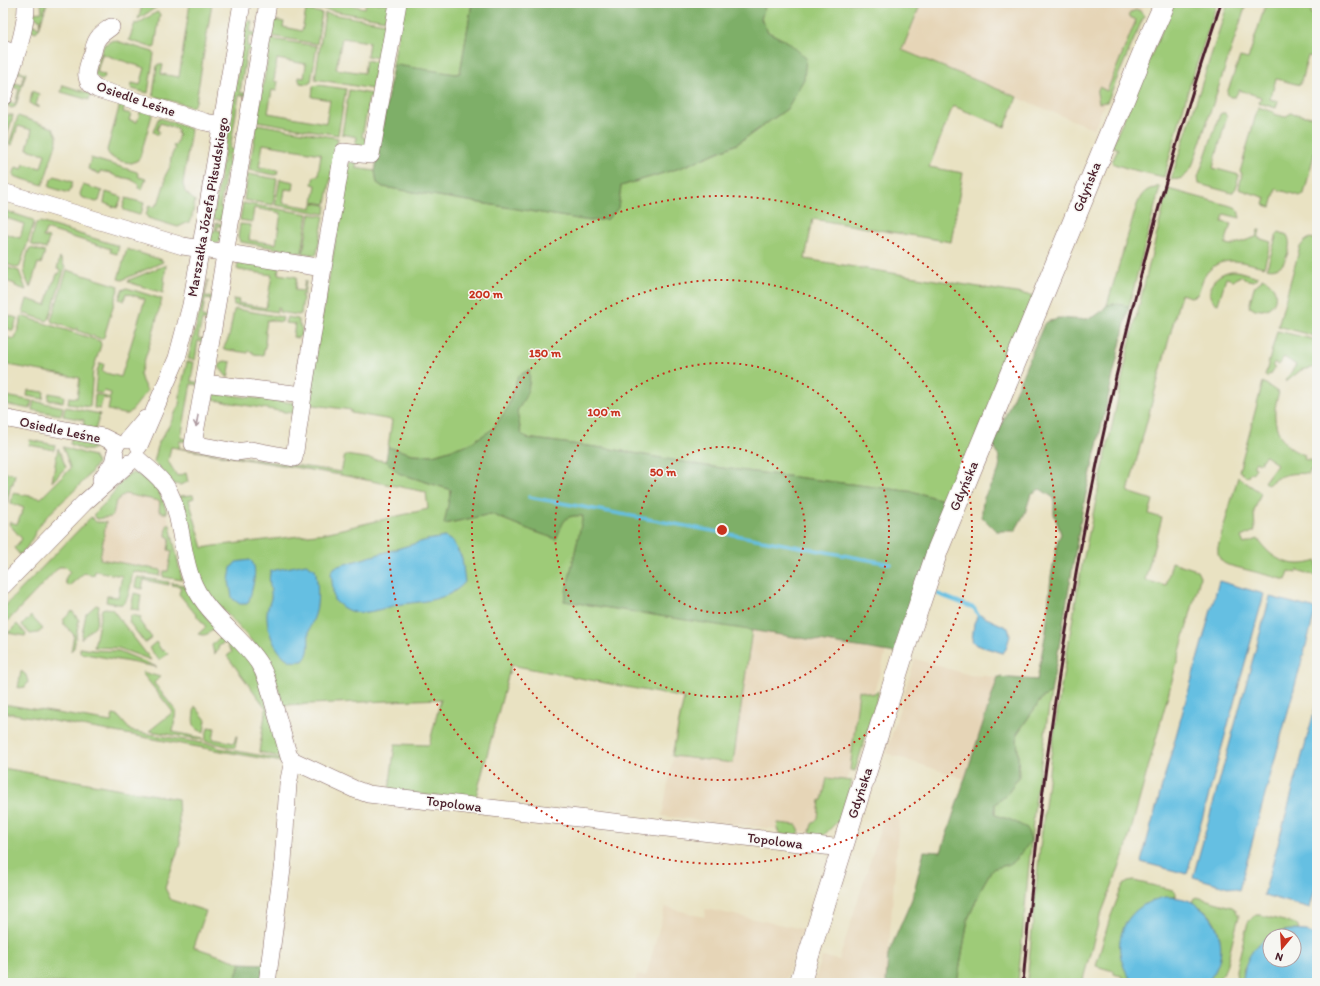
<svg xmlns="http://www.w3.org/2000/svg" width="1320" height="986" font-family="Itim,sans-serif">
	<rect width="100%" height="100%" fill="#f6f6f2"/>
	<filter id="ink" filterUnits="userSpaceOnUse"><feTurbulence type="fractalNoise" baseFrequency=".025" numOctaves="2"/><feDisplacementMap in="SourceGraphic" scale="8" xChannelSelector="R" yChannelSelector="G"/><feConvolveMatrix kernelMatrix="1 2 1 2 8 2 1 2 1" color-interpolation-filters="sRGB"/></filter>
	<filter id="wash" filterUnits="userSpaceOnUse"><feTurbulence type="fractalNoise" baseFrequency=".012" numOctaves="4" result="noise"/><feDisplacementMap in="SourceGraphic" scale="16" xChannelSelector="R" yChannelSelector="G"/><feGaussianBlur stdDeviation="0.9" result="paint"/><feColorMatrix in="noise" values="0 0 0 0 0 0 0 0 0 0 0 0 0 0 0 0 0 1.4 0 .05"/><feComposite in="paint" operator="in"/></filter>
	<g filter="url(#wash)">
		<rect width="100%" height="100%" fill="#e9e2c2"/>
		<path fill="#e6d5b7" d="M921,3H1145L1094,129L902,50Z
			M125,494L163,501L170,525L182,580L95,564L104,518L111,517L113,515L116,501Z
			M707,623L886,652L834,824L813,833L662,816L684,698Z
			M915,659L970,675L998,677L965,779L886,753Z
			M885,814L899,818L886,983H814L822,957L839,960Z
			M665,907L704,917L706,909L802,929L785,983H635L637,975L646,976Z"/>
		<path fill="#9ecb78" stroke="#747552" d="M41,3H47L39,29L36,32L31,30V24L39,27L41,20L33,17V13L42,12Z
			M143,3L157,7L138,19Z
			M190,3H212L196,102L192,107L154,96L153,94L157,66L158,64L163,65L161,74L179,77Z
			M286,3H340L365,8L366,3H389L386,20Z
			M403,3H472L460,73L456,74L393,66Z
			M766,3H921L902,50L1017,97L1005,127L953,106L929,167L963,173L951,242L813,219L805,259L1035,296L950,502L915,492L706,466L611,449L526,438L521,433L517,411C525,398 532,386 529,370L518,376L507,409L493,429L469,444L433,455L412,454L388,447L392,420L351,413V410L307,404L349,163L353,160H357L356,168L375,171L377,183L383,187L590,221L608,219L618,208L621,186L680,168L737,144L787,109L788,42L768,32L761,19Z
			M1174,3H1217L1188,91L1164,177C1147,173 1130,170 1114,164L1112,162L1118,149L1112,146Z
			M1228,3L1246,5L1192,167C1187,175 1182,181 1171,179Z
			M1266,3H1313L1311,13L1317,19V58L1308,56L1300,85L1276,79L1270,99L1278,101L1276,108L1259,103L1261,97L1239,90L1235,97H1230L1227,93L1240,57L1248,59Z
			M306,10L322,13L317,44L271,36L274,20L284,22L283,27L302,31Z
			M1136,10H1139L1144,16L1107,102L1099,103L1097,93L1099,87L1107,91L1136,20L1128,16L1131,12Z
			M157,12L160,14L155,47L153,48L129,40L135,23L137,24Z
			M325,13L385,23L380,58L367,56L369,42L342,38L336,69L364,73L366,60L376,62L372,89L315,79Z
			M249,21H252L250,32L258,33L257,37L249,36L247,46L255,48V51L247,50L240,92L248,94V96L239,95L230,149L238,151V154L229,153L228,163L236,165L235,168L227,167L220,207L228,209L226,221L213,219L246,24Z
			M271,39L317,46L311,82L308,84L300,83L298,77L304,78L306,64L277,59L274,81L278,82L276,91L272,90L268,113L326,123L330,100L312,97L313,86L318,85L346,89L338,135L257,121Z
			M113,40L153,52L154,54L148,93L132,89L131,87L132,83L140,85L145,68L102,54L97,72L105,75L104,78L102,80L95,76L94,73L104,45Z
			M17,70L26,73L16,105L15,107L11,108L7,105V101L15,104L19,89L12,87L13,82L21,85L24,74L16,72Z
			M63,85L91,94L89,100L61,92Z
			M349,90L378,95L377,97H369L367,108L375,109V112L367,111L362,137L370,139L364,146H355L357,137L342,134Z
			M32,91L39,94L36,105L39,106V108L32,105L30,103Z
			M126,102L123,112L131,114L129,120L137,122L142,107L153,112L140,157L138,160L132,163C123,162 109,160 107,150L120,104Z
			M1258,107L1274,112V114L1285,117L1291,113L1317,118V143L1304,194L1300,196L1276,189L1271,207L1264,205L1266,198L1239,189L1242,173L1240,172Z
			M1222,113H1225L1227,116L1213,168L1239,175L1236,188L1232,193L1199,184L1198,177L1220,114Z
			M8,115H13V116L5,143L3,141L6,130L3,129V118Z
			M18,116L53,128L57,136V141L43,185L13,176L16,167L22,169L24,164L41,168L45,154L27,149L32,130L18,126L12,145L9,144Z
			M160,118L191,129L183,184L185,192L195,201L191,221L178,227L148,218L146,215L149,205L155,207L156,204H158L165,182V176L170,167L171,157L175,148L173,147L174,145H176L179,134L177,133L178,129L160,123L157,130L159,131L158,135L153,132L158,119Z
			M257,124L338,138L326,204L313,202L316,185L312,184L314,176H318L321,154L263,144L259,167L278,170L277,174L275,175L249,170Z
			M91,158L137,172L139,177L146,179L142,189L138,188L139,184L130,179L120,177L119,178L110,173L100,171L99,174L88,169Z
			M248,174L277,179L273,205L244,200Z
			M55,176L73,182L69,193L49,187L51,179Z
			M280,179L294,182L293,190L285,189L283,203L312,208L313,203L326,205L325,214L275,205Z
			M83,185L102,191L99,201L96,202L81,197L80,194Z
			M1157,186L1160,187L1129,306L1116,304L1107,305L1136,208C1139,198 1144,188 1156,188Z
			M1168,189L1235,207L1238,210L1240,218L1224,214L1222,222L1231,224L1225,244L1232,245L1256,237L1258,230H1260L1258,238L1271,242L1264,267C1241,262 1219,253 1204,277C1201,283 1200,289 1197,295L1191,297L1181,294L1128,492L1153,500L1149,514L1162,518L1145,580L1166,586L1172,562L1197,570L1200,576L1199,582L1125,852L1100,917L1082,983H1027L1039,856L1051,755L1060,693L1081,570L1130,342Z
			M106,192L122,197L117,208L104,203Z
			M126,198L144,203L141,214L139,215L124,210L123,207Z
			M243,203L308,214L302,253L241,242L238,237L240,224L251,225L249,240L276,244L281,213L254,208L252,222L240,220Z
			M3,210L33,220L34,223L20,266L18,268L3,263V233L20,238L24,224L3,217Z
			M310,214L324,216L317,253L316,255L303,253Z
			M40,222L119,246L117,254L110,252L111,249L46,229L43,237L49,238L46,249L32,245L31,242L36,223Z
			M216,223L223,224V226H218L217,230L223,232L224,237L217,244L212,243L210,238L212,231H215Z
			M1279,232L1287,235C1292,243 1288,255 1283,264C1278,268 1273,270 1267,268L1277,234Z
			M1310,238L1317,240V337L1278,326L1300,247L1305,241Z
			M31,248L45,252L41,264L38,263L30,288C22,269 23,269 29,249Z
			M127,249L162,260L163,262L122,280L118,279Z
			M60,257L65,268L49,319L47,321L23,313L27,299L46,305L53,282H54L57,274H59L60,270L57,269Z
			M239,259L279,266L278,274L297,277L295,290L303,291L305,280L306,282L304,295L302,294L301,296L303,297L301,314L298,315L279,312V308H277V312L234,305L233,299L239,300L238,303L266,308L272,275L239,270L237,269Z
			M166,265L163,293L128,282L129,280Z
			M3,266L19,271L26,290L15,286V284L3,280Z
			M67,270L119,286L104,337L101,339L78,331V328L77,327L76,330L52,322L51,320Z
			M1231,271H1237L1258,277L1253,281L1244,279L1241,276L1233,280L1226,278L1218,304C1205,300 1209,283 1219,276C1223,273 1227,272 1231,271Z
			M1262,278C1280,284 1280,308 1262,310C1257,310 1253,308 1249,307L1254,287L1261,281Z
			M208,280L205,296L214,298L213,300L205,299L202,317L210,319V321L202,320L198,338L207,340L206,343L198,341L195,360L188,359Z
			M127,288L162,299L152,337L140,374L142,381L147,391C144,395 131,413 128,414C122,415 114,411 108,410L110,400L103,398L100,409L94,408L95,394L110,398L111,393L104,391L103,394L95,392L97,371L100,363L104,364L102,372L121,377L145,299L126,293L124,301L119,299L122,290Z
			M236,309L282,317L283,318L282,322L267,320L265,333H266L265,343H266L263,355L253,354V352L248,351V353L223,349L229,337L234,310Z
			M3,314L17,318L13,331L3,326Z
			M22,316L100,341L101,345L93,370L90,407L68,404L69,397L77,398L80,378L3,364V337L15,339Z
			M287,317L298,319L299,321V324L302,329L301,335L298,338L293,337L295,324L285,323Z
			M1277,331L1317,340V367L1301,370L1286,382L1285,381L1296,365L1284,357L1278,365L1275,363L1272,366L1275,368L1271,375L1269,374L1267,377L1265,376Z
			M225,361L231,362L228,378L219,367L222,362Z
			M187,362H194L191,381L200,383L199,385L191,384L181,438L189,439V442L180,441L179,448L341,472L345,455L386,461L398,473L451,490L445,524L491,514L530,530L556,539C564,522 563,514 583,516L564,601L752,630L733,763L672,756L684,698L511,665L475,800L389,791L395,744L429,745L441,699L283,705C277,683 274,670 261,651L207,592L197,573L179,496L193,495L194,498L189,500L203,548L214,546L325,533L428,509L426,492L341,475L171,447L168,461L177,476L186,473L188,482L180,485L174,484L154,462L159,442L170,424L179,405L181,388Z
			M1263,382L1279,393C1269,418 1277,447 1305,455L1304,459L1313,461L1314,457L1317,458V473L1310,470L1309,474C1294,472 1278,474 1268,485L1264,482L1277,464L1265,456L1259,464L1256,462L1253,466L1256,468L1252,474L1250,473L1248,477L1239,471Z
			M28,390L44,392L43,399L27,396Z
			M49,393L64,396L63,402L48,400Z
			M214,393L294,403L297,414L214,400Z
			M6,396L32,401L30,409L4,404Z
			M34,401L63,407L61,415L32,410Z
			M65,407L100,414L95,430L83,428L84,420L63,416Z
			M72,436L97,442C92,457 81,448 70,444Z
			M30,440L55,445L54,450L29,445Z
			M63,447L93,456L97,463C84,486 59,502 42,522C34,533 30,546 20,555L14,548L22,539L9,524L10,522L17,524L24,508L11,503L13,493L41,498L70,469V467Z
			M58,448L66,467L52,482Z
			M3,472L15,474L13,484H11L7,502H5L3,507Z
			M133,473C139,474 142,477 147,481C160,491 162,497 167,513H163L159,511L160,501L125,494L116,501L113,515L111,517L97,519L93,515L106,502L127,475Z
			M1238,477L1261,493L1254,511L1255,531L1241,537L1244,544L1258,539C1272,561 1292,569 1317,561V576L1297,570L1296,573L1289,571L1286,580L1228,565C1220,562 1217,556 1218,547Z
			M91,517L96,522H106L100,559L161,570L160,576L133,571C131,579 130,601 122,604C118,605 111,603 106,602L107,596L118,597L122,576L95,571L94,575L84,573L69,586L66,584L65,579L70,571L66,567H59L3,626V608Z
			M169,524L170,525L182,580L163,577L164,571H168L172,551L168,550L170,538L166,536L167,525Z
			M137,577L169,582V585L144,580L142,589L135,587Z
			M172,583L184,585L195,603L214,626C212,633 205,637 198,634L206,627L179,594L181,587L172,585Z
			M134,593L141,595L139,610L131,609Z
			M96,605L99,606L96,625L81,639L86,614Z
			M105,608L112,609L151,660L118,648L94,647L102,609Z
			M72,611L79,620L74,648L71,651L74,635L63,623L65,622L63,620Z
			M131,615L141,617L140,622L152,638L145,643L129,622Z
			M31,616L43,629L38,633L30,634L22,625Z
			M17,624L26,634L25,636L8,633Z
			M221,636H224L254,664L284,758L259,752L266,708L227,656L232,652L225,642L218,647L219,650L214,654L212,645Z
			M156,642L162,651L164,650L168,654L159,660L149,648Z
			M80,648L93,650L119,651L157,667L80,653Z
			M21,671L26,675L28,682L25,687L18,688Z
			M143,672L160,677L154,683L176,711L173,732L203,738V740L149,731L173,712L142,673Z
			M859,690L872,694L878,691V696L855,771L850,770Z
			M1051,693L1034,811L1018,983H957L968,919L983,885L992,869L1010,864L1011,820L995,815V804L1004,797L1019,777L1017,734L1042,698Z
			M3,704L111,722L113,715L118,716L131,731L214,745L219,748L280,759L282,762L3,712Z
			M195,706L206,720L204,732C190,729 193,718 195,706Z
			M208,727L215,728L213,739L234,743L236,736H237L235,748C225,746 216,743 205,741Z
			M3,768L178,799L180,844L165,888L171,900L206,911L194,947L241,963L236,976L231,983H3Z
			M827,778L852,781L839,822H837L823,836V839H814L810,831L812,824L818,818L820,800H822Z
			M778,823L797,825L800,831C796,839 788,835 780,834L777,829Z
			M1134,881L1173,890L1176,893V897H1173L1129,977L1134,983H1120L1122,976L1113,974V971L1096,966L1109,921L1120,892L1123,885L1128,882Z
			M1197,897L1232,907L1235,909L1239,916L1226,967L1223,974L1214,983H1206C1223,966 1225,936 1211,917C1206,910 1199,906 1192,902L1194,898Z
			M1256,915H1260L1296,924L1299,929L1298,930L1284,931L1277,932L1264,939L1244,968L1243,983H1237L1236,970L1248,922Z"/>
		<path fill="#7eaf68" stroke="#64674a" d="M472,3H766L761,19L768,32L788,42L806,58L804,79L787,109L737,144L680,168L621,186L618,208L608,219L590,221L383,187L377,183L375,171L393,66L396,65L456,74L460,73Z
			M1116,304L1129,306L1083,507L1051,693L1042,698L1017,734L1019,777L1004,797L995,804V815L1011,820L1027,828L1031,841L1018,857L1010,864L992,869L983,885L968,919L957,983H886L888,954L912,899L924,851L941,852L998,677L1037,680L1046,631L1051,576L1058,540L1061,534L1054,514V498L1040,489L1031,494L1025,513L1015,531H996L982,517C982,511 982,503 984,498C994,476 1008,469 993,445L1044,324L1049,321L1055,320L1057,318C1078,319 1093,324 1107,305Z
			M529,370C531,388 526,397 517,411L521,433L526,438L611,449L706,466L915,492L950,502L896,653L564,601L583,516C563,514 564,522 556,539L530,530L491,514L444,524L451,490L398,473L386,461L388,447L412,454L433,455L469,444L493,429L507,409L518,376Z
			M241,963L265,964L264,983H231L236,976Z"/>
		<path fill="#65bfe2" stroke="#586f86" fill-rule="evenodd" d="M445,537L453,542L462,558L465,582C448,602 420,601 397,605C383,608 370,614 355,612C346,611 341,606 334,600L331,572L335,567L427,540Z
			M250,560C260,567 251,592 249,601L247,604H240L234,600L232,597L229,581L231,568L236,562Z
			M306,564L315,569C318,581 319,602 315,615C313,621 310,626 309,632C308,644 311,652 303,661C299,661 294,662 291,661C275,654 266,629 267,613C267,608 270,603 271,598C272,589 267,580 271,571Z
			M1219,581L1264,594L1187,874L1141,862Z
			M1270,597L1316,609L1239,890L1193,877Z
			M978,615H980L1008,628L1009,631L1010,636L1006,649L1003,653L976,645L972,641L974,623Z
			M1317,701V881L1310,908L1264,895Z
			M1165,897C1175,897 1184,898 1192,902C1223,917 1231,959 1206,983H1134C1105,949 1122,905 1165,897Z
			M1291,930L1306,931L1317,936V983H1243C1243,954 1262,933 1291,930ZM1270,936H1294V960H1270Z"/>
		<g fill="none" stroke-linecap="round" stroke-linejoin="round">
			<path stroke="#65bfe2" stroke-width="3.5" d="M529,497L891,564
				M938,594L974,608L978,615"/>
		</g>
	</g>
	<g filter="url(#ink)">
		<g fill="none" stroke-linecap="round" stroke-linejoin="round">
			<g stroke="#826360" stroke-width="18">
				<path id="minor" d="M111,27C107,30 102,33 99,37C95,41 94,47 93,52C88,66 80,79 97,89L205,122L222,125
					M3,48L16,53
					M3,97C11,69 27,31 26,3
					M3,192L183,246L323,268L303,395L204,383L230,224L268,3
					M323,268L343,152L371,155L398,3
					M204,383L193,444L236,452L251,450L294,458L303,395
					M3,418L103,437L117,444
					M128,439L145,419
					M139,446L177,358L191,305L242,3
					M137,458C147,468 160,476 167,488C183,515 180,556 194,585C208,616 239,634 258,662C267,675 270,690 274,705C279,722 284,740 289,757L294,761L354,789L368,794L842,848
					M101,480L113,463L115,454
					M3,586L84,503L129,463
					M267,983L283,862L288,784L292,765L294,761"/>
			</g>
			<g stroke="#826360" stroke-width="22">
				<path id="major" d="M800,983L906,644L938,549L1148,41L1165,3"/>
			</g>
			<use href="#minor" stroke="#fff" stroke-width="17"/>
			<use href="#major" stroke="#fff" stroke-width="21"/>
			<path stroke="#4a1f2b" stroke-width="3" d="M1023,983C1050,650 1115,320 1221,3"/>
		</g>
		<defs><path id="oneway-shaft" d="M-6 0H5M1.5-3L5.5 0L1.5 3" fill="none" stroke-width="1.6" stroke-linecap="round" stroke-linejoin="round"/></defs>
		<use stroke="#ae9aa0" href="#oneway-shaft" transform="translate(197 421) rotate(100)"/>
	</g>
	<g fill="none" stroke="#c8321e" stroke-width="2" stroke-dasharray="2 4">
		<circle cx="722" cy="530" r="83"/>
		<circle cx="722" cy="530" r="167"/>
		<circle cx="722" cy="530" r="250"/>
		<circle cx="722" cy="530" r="334"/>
	</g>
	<g text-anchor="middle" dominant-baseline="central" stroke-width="3" stroke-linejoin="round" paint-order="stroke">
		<g font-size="14" fill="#4a1f2b" stroke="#f6f6f2">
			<text transform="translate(136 99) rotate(19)">Osiedle Leśne</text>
			<text transform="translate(1087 187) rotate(-68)">Gdyńska</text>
			<text transform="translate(208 207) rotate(-80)">Marszałka Józefa Piłsudskiego</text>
			<text transform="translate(60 430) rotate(12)">Osiedle Leśne</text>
			<text transform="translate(964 486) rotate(-67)">Gdyńska</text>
			<text transform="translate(860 793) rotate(-72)">Gdyńska</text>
			<text transform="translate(454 804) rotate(7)">Topolowa</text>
			<text transform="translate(775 841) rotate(7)">Topolowa</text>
		</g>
	</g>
	<circle cx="722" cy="530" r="6" fill="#c8321e" stroke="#f6f6f2" stroke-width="2"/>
	<g font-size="12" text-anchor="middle" font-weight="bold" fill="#c8321e" stroke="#f6f6f2" stroke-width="3" stroke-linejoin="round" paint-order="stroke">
		<text x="486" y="298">200 m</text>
		<text x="545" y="357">150 m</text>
		<text x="604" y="416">100 m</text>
		<text x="663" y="476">50 m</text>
	</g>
	<rect width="1320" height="986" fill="none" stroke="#f6f6f2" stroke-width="16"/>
	<g transform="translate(1282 948) rotate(198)"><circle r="19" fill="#f6f6f2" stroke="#b1a0a2"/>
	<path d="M0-3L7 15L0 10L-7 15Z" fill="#c8321e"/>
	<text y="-6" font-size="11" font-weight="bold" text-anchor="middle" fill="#4a1f2b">N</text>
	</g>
</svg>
